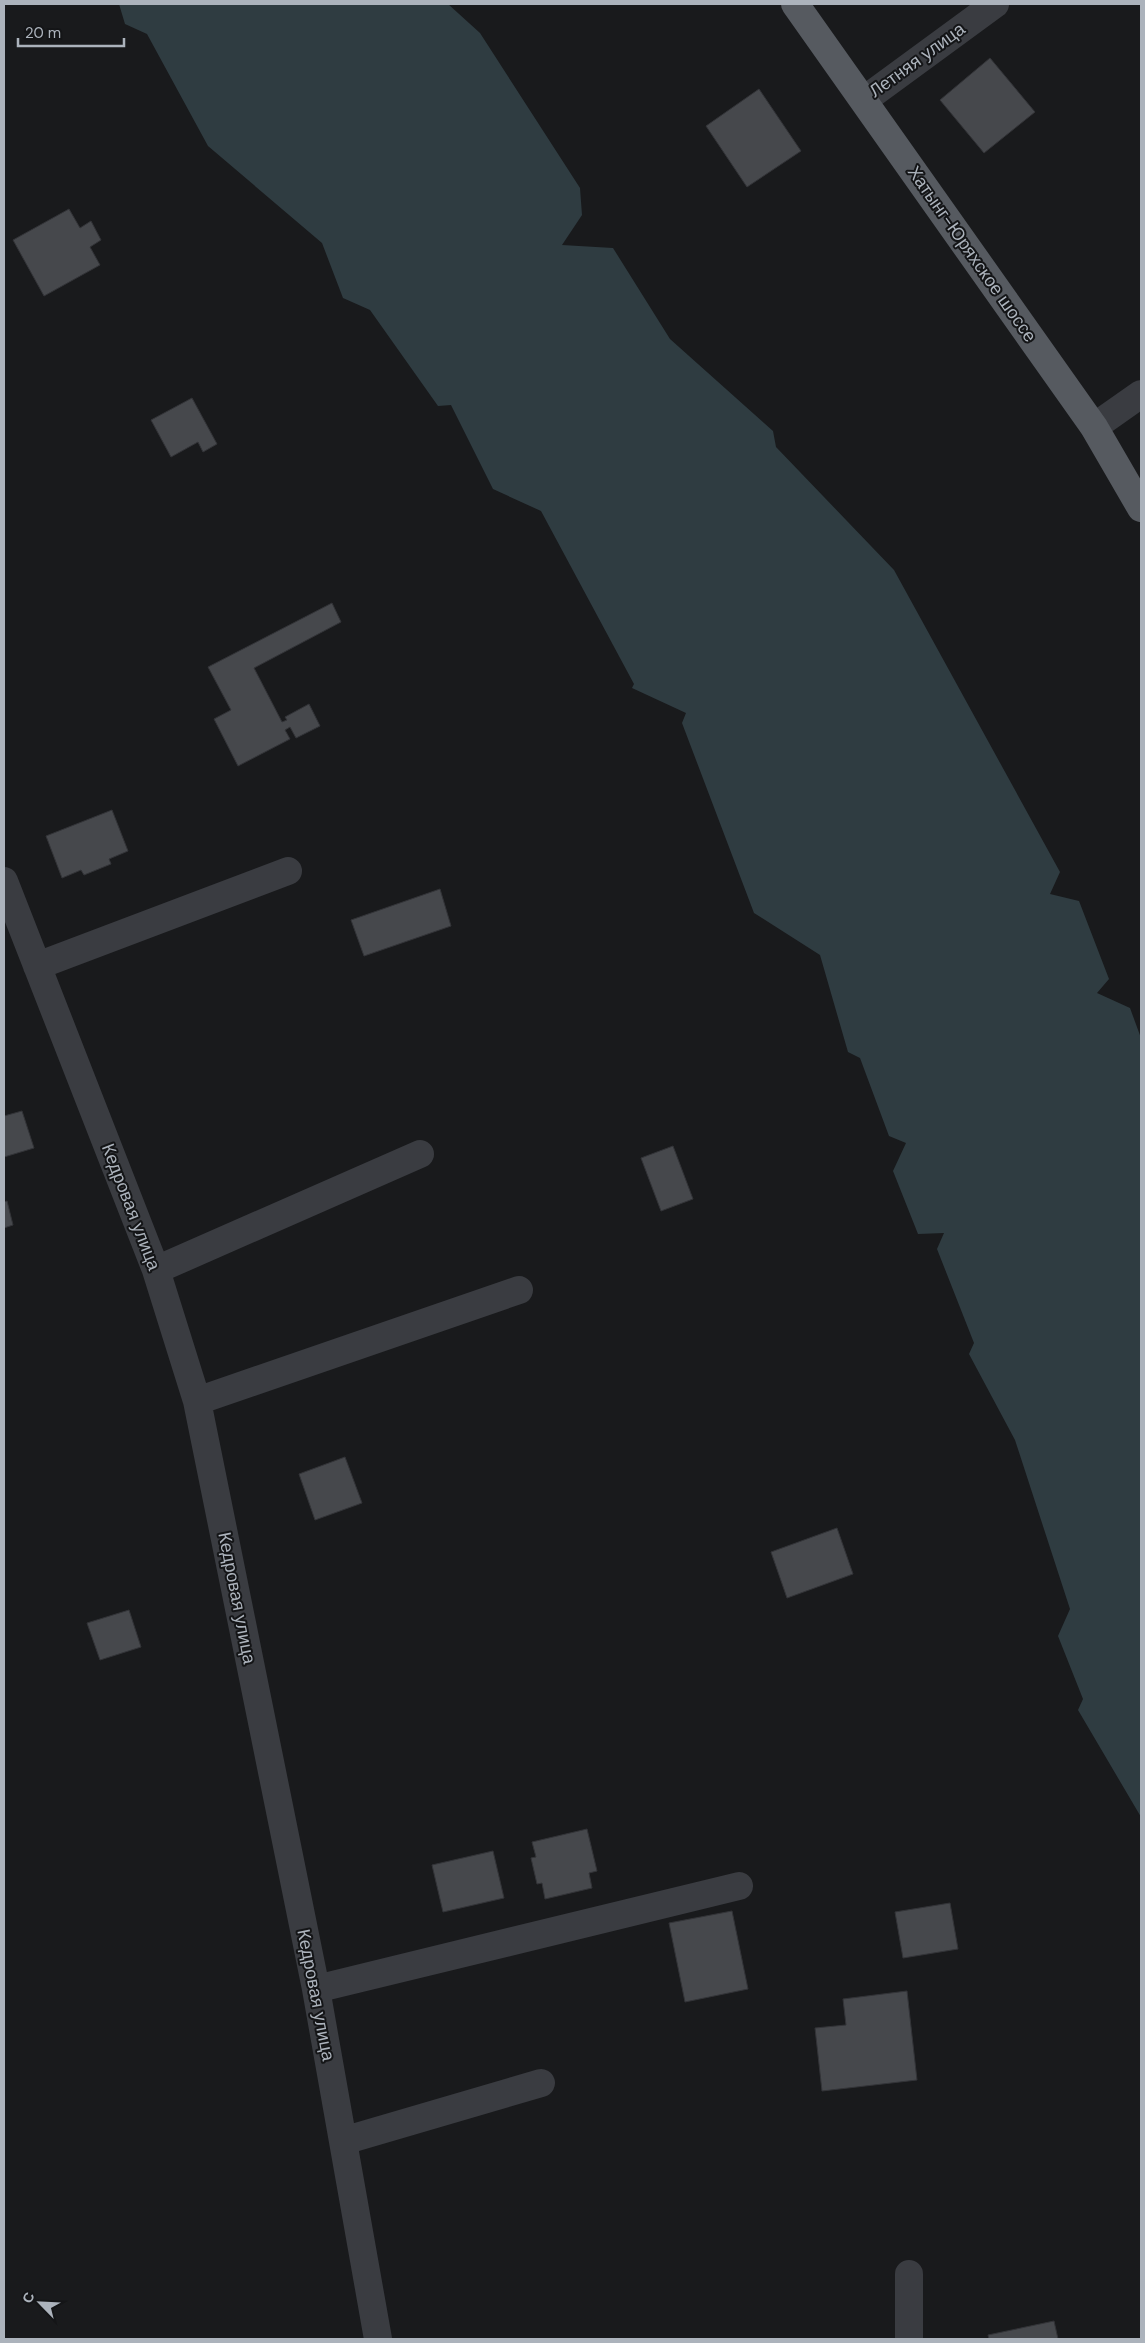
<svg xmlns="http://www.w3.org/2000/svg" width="1145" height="2343" font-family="'DM Sans',sans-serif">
	<rect width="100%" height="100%" fill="#191a1c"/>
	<path fill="#2f3c41" d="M119,4H448L480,33L580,188L582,215L562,245L613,248L670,339L773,431L776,447L894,570L1060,872L1050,894L1079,901L1109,979L1097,993L1130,1008L1141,1038V1817L1078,1710L1083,1699L1058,1636L1070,1609L1015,1440L969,1354L974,1343L937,1249L944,1233L918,1234L893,1171L906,1143L889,1136L860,1058L848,1052L820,955L754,913L682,723L686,713L632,688L634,684L541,511L493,489L451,405L438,406L370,310L343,298L322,243L208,146L147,34L125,24Z"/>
	<path fill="#46484c" stroke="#333438" d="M990,58L1035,112L984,153L940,100Z
		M759,89L801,151L747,187L706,126Z
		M69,209L80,228L91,221L101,240L90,247L100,265L44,296L13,240Z
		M192,398L217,444L203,452L198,442L171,457L151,420Z
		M332,603L341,622L254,668L282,722L287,720L285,717L309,704L320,726L296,738L290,727L285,730L290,739L238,766L214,719L231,710L208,667Z
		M112,810L128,851L109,859L111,864L84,875L81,870L62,878L46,836Z
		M440,889L451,926L364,956L351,920Z
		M22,1111L34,1148L4,1157V1116Z
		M673,1146L693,1199L661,1211L641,1158Z
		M7,1201L13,1225L4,1228V1202Z
		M345,1457L362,1503L315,1520L299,1474Z
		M837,1528L853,1574L787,1598L771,1552Z
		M129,1610L141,1647L100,1660L87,1623Z
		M587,1829L597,1871L589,1873L592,1888L545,1899L542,1883L537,1884L531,1858L536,1857L532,1842Z
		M493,1851L504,1898L443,1912L432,1865Z
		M950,1903L958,1949L903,1958L895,1912Z
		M732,1911L748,1989L685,2002L669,1923Z
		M907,1991L917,2080L822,2091L815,2028L846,2025L843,1999Z
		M1054,2321L1058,2339H989L988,2335Z"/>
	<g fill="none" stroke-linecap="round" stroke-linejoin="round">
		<path stroke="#3a3c41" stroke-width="28" d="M864,100L995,4
			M1094,427L1141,394
			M4,881L156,1270L197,1401L316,1989L378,2339
			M37,966L288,871
			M156,1270L420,1154
			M197,1401L519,1290
			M316,1989L739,1886
			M343,2141L541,2083
			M909,2339V2274"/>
		<path stroke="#565a60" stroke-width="28" d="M795,4L1094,427L1141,508"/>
	</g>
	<g text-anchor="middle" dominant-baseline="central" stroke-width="4" stroke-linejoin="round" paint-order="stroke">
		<g font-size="18" fill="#acb3bc" stroke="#141517">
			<text transform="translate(917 60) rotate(-36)">Летняя улица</text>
			<text transform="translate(972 254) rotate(55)">Хатынг-Юряхское шоссе</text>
			<text transform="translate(131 1207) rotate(69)">Кедровая улица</text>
			<text transform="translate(237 1598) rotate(79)">Кедровая улица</text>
			<text transform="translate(316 1995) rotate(79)">Кедровая улица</text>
		</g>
	</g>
	<rect width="1145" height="2343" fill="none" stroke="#acb3bc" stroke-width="10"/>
	<g transform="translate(40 2303) rotate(294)" stroke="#141517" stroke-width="4" paint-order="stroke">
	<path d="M0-4L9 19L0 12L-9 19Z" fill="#acb3bc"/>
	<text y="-8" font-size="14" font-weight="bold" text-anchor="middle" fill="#acb3bc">С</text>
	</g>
	<path d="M18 38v8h106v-8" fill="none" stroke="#acb3bc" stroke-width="2.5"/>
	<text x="25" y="38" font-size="15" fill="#acb3bc" stroke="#141517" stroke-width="4" paint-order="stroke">20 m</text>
</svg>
